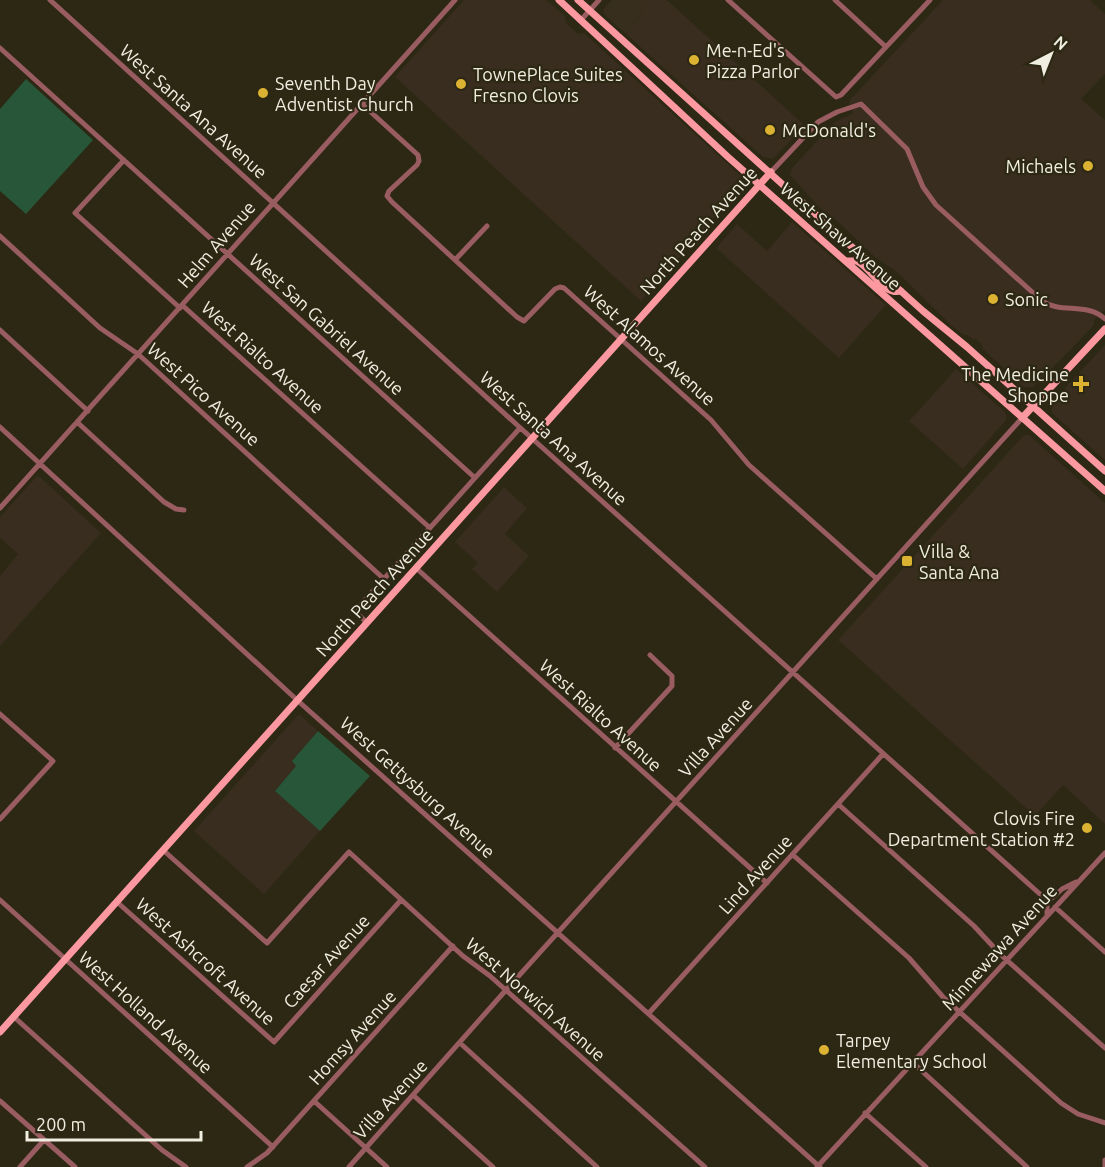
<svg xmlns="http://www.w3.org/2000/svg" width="1105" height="1167" font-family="Ubuntu,sans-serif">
	<rect width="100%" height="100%" fill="#2c2814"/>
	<path fill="#392d1f" d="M464,0H546L565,16L566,23L578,34L584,33L742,177L743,185L641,301L395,77Z
		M638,0H667L803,124V127L773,159L763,157L626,34L645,7Z
		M943,0H1090L1105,14V74L1081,99L1105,120V310L1094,320V325L1074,346L1033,387H1024L1009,376L1006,370L983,349L982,345L975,338L974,340L968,335H964L952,326L897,272L875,257L837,221L818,206L790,175L792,168L835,122L853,113L849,101Z
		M792,222L886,305L839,358L716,248L737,224L767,251Z
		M1105,345V460L1052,413L1051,403Z
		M956,369L1006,413V420L963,469L909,421Z
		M1024,435H1029L1105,503V824L1063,785L1035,816L838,640Z
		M37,476L40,477L101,533L0,646V576L18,554L0,538V517Z
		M504,487L527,508L505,534L529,556L497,592L472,569L478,563L455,542Z
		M300,715L318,731L292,761L297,765L275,791L320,831L264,894L194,831L297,716Z"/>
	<path fill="#372e1e" d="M612,0H638L645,7L626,34L604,14V9Z"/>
	<path fill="#285638" d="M26,79L93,140L26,214L0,191V109Z
		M318,731L370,776L320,831L275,791L296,766L292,761Z"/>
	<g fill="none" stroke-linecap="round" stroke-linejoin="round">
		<path stroke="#995c61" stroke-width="5" d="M50,0L516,424L1041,895L1047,904V916
			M728,0L836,97L841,95L930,0
			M835,0L886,47
			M581,20L599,0
			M0,48L474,477
			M362,104L418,155L419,161L417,165L389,191L387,196L392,202L517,317L524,321L555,289L560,287L564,288L711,420L749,465L877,579
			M124,160L75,213L180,308
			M771,172L818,122L837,112L861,104L907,149L923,187L936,205L1042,301C1061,314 1087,302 1105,319
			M0,236L100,328L138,354L384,579
			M455,260L487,226
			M182,305L430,528
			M0,330L88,411
			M77,422L164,502L176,509L184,510
			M0,427L297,700L820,1167
			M0,508L455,0
			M416,568L767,883
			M366,622L355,611L520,428
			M0,714L53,761L0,819
			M615,748L672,686V676L650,655
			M838,804L974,926L1001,955L1105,1048
			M163,850L267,943L349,852L463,956L490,976L705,1167
			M793,855L909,958L943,997L1061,1103L1078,1114L1105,1123
			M1043,896L1052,898L1062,889L1076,882
			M0,900L273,1147
			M117,902L274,1042L401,900
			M1055,907L1105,952
			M649,1013L883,754
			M14,1017L162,1150L186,1167
			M460,1043L597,1167
			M912,1062L1027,1167
			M413,1095L493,1167
			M0,1101L75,1167
			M314,1101L387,1167
			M865,1113L926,1167
			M20,1167L44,1140
			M247,1167L267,1153L453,946
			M349,1167L506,990L1022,418
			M817,1167L1105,853
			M1105,1167V1160"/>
		<path stroke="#fc98a0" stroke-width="7" d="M559,0L728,157L1105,491
			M578,0L923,311L967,347L1105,471
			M847,261C848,261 856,261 857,261C872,268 883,296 901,291
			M1022,418L1105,329
			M0,1032L771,172"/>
	</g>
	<g fill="#dcb233" stroke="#2c2814" stroke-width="2">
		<circle cx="694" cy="60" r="6"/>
		<circle cx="461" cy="84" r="6"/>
		<circle cx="263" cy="93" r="6"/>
		<circle cx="770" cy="130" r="6"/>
		<circle cx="1088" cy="166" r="6"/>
		<circle cx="993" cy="299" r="6"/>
		<path d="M1078 375h6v6h6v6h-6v6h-6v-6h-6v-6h6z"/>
		<rect x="901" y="555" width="12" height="12" rx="3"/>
		<circle cx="1087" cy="828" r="6"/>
		<circle cx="824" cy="1050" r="6"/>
	</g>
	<g text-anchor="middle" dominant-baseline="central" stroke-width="4.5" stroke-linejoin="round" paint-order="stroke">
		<g font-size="18" fill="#f0eee1" stroke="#2c2814" text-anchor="start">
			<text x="706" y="50">Me-n-Ed's<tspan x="706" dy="21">Pizza Parlor</tspan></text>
			<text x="473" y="74">TownePlace Suites<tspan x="473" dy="21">Fresno Clovis</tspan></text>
			<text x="275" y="83">Seventh Day<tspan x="275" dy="21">Adventist Church</tspan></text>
			<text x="782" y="130">McDonald's</text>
			<text x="1076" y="166" text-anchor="end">Michaels</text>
			<text x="1005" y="299">Sonic</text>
			<text x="1069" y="374" text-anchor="end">The Medicine<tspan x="1069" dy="21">Shoppe</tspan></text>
			<text x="919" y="551">Villa &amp;<tspan x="919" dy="21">Santa Ana</tspan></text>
			<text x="1075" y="818" text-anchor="end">Clovis Fire<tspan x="1075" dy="21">Department Station #2</tspan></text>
			<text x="836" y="1040">Tarpey<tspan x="836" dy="21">Elementary School</tspan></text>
		</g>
		<g font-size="18" fill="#f0eee1" stroke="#2c2814">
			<text transform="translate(194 111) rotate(42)">West Santa Ana Avenue</text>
			<text transform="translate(698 230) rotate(-48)">North Peach Avenue</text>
			<text transform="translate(841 236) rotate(41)">West Shaw Avenue</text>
			<text transform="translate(216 244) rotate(-49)">Helm Avenue</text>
			<text transform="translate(327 324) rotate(42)">West San Gabriel Avenue</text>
			<text transform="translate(650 345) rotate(42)">West Alamos Avenue</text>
			<text transform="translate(263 357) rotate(42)">West Rialto Avenue</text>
			<text transform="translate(204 394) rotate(42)">West Pico Avenue</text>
			<text transform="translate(554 438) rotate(42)">West Santa Ana Avenue</text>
			<text transform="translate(374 592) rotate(-48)">North Peach Avenue</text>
			<text transform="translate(601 715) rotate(42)">West Rialto Avenue</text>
			<text transform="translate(715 737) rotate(-48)">Villa Avenue</text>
			<text transform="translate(418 787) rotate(42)">West Gettysburg Avenue</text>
			<text transform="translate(755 874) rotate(-48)">Lind Avenue</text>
			<text transform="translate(999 947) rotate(-48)">Minnewawa Avenue</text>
			<text transform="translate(206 961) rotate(42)">West Ashcroft Avenue</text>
			<text transform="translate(326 961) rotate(-48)">Caesar Avenue</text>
			<text transform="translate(536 999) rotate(41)">West Norwich Avenue</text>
			<text transform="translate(146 1012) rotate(42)">West Holland Avenue</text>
			<text transform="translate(352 1037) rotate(-48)">Homsy Avenue</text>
			<text transform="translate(390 1099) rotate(-48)">Villa Avenue</text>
		</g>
	</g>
	<g transform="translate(1051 54) rotate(42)" stroke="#2c2814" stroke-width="4.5" paint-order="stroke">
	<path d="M0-4.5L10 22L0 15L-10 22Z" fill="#f0eee1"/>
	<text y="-9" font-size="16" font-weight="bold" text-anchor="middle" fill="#f0eee1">N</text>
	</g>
	<path d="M27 1131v9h174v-9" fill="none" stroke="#f0eee1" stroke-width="3"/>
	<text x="36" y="1131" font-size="18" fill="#f0eee1" stroke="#2c2814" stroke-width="4.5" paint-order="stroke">200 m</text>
</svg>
